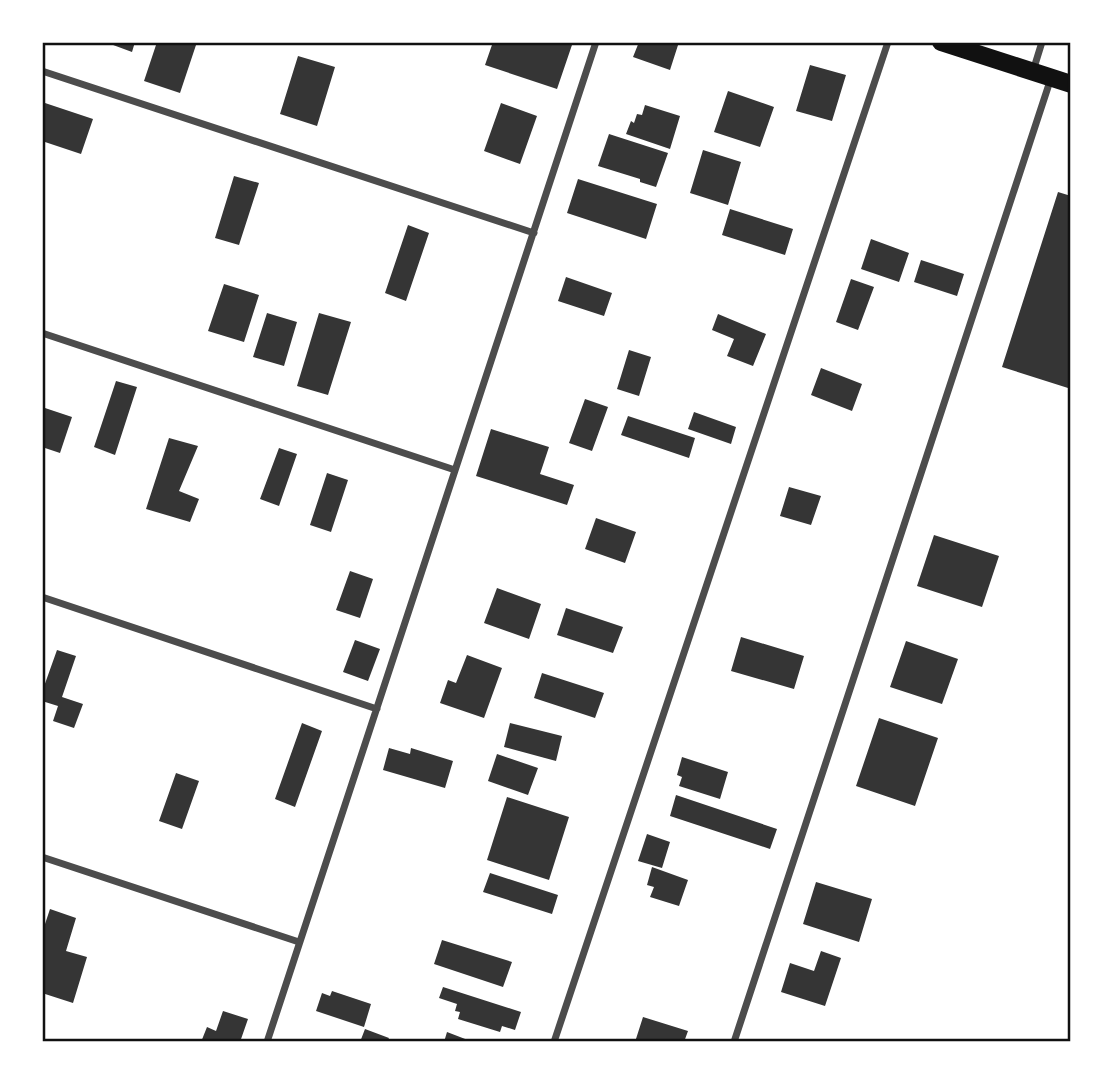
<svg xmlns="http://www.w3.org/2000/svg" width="1113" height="1084" font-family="'Fira Sans Condensed',sans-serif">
	<rect width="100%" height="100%" fill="#fff"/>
	<path fill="#353535" d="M105,42H135L132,52Z
		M157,42H197L180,93L144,81Z
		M493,42H573L557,89L485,65Z
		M639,42H679L670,70L633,57Z
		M298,56L335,67L317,126L280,114Z
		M810,65L846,75L832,121L796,111Z
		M728,91L774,107L760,147L714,132Z
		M42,102L93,119L81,154L42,141Z
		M501,103L537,116L520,164L484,151Z
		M645,105L680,116L670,149L626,134L631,121L634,123L637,114L642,115Z
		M609,134L668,153L656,187L640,182V179L598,166Z
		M703,150L741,162L728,205L690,193Z
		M234,176L259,183L239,245L215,238Z
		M578,179L657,204L646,239L567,213Z
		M1058,192L1071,196V380L1068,388L1002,367Z
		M730,209L793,229L785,255L722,235Z
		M408,225L429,233L406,301L385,293Z
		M871,239L909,253L899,282L861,269Z
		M921,260L964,274L957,296L914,282Z
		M566,277L612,293L604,316L558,301Z
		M851,279L874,287L858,330L836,322Z
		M224,284L259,295L244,342L208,331Z
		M267,313L297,322L284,366L253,357Z
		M319,313L351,322L328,395L297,386Z
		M718,314L766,334L753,366L727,356L734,339L712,330Z
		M629,350L651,357L639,396L617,389Z
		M821,368L862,384L852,411L811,395Z
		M116,381L137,387L115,455L94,447Z
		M585,399L608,407L592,451L569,443Z
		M42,407L72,417L60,453L42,447Z
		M694,412L736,427L731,444L688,429Z
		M628,416L695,438L689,458L621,435Z
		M491,429L549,447L540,474L574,485L567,505L476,476Z
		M169,438L198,446L179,491L199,499L190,522L146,509Z
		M279,448L297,454L279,506L260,499Z
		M327,473L348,480L331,532L310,525Z
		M789,487L821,496L811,525L780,516Z
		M596,518L636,532L625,563L585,549Z
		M934,535L999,556L982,607L917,586Z
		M350,571L373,579L360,618L336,610Z
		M497,588L541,604L529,639L484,623Z
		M566,608L623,627L613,653L557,635Z
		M741,637L804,656L794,689L731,671Z
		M355,640L380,649L368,681L343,672Z
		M906,641L958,659L942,704L890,687Z
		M57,650L76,656L62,697L83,704L74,728L53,721L58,706L42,701V692Z
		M467,655L502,668L484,718L440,703L448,680L456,683Z
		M542,673L604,693L595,718L534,698Z
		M879,718L938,738L915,806L856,786Z
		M302,723L322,731L295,807L275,799Z
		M510,723L562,736L556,761L504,747Z
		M389,748L410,754L411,748L453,761L445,788L383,770Z
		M497,754L538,768L528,795L488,781Z
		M682,757L728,772L720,799L679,786L682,777L677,775Z
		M176,773L199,781L182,829L159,821Z
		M676,795L777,829L770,849L670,816Z
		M507,797L569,817L549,880L487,860Z
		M647,834L670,842L662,868L638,861Z
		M652,867L688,880L679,906L650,897L654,887L647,885Z
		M490,873L558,895L552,914L483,892Z
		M816,882L872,899L859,942L803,924Z
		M50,909L76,918L66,951L87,957L73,1003L42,993V933Z
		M442,940L512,962L503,987L434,964Z
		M821,951L841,958L825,1006L781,992L790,963L814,971Z
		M443,987L521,1012L515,1030L502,1026L500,1032L458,1019L460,1012L455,1011L457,1004L439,998Z
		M332,991L371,1004L364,1027L316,1011L322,993L330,996Z
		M223,1011L248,1019L240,1042H201L207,1027L216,1031Z
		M643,1017L688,1031L684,1042H635Z
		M365,1029L389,1038L387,1042H360Z
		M447,1032L473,1042H444Z"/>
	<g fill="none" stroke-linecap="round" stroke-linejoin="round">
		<path stroke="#4c4c4c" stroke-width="7" d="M42,71L534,233
			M1033,71L1042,42
			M42,333L455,470
			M42,597L377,709
			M42,857L299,942
			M267,1042L596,42
			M554,1042L888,42
			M734,1042L1051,78"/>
		<path stroke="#111" stroke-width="18" d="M941,42L1071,84"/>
	</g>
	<rect width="1113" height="1084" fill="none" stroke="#ffffff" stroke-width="88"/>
	<rect x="44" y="44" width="1025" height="996" fill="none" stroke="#111" stroke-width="2.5"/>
</svg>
